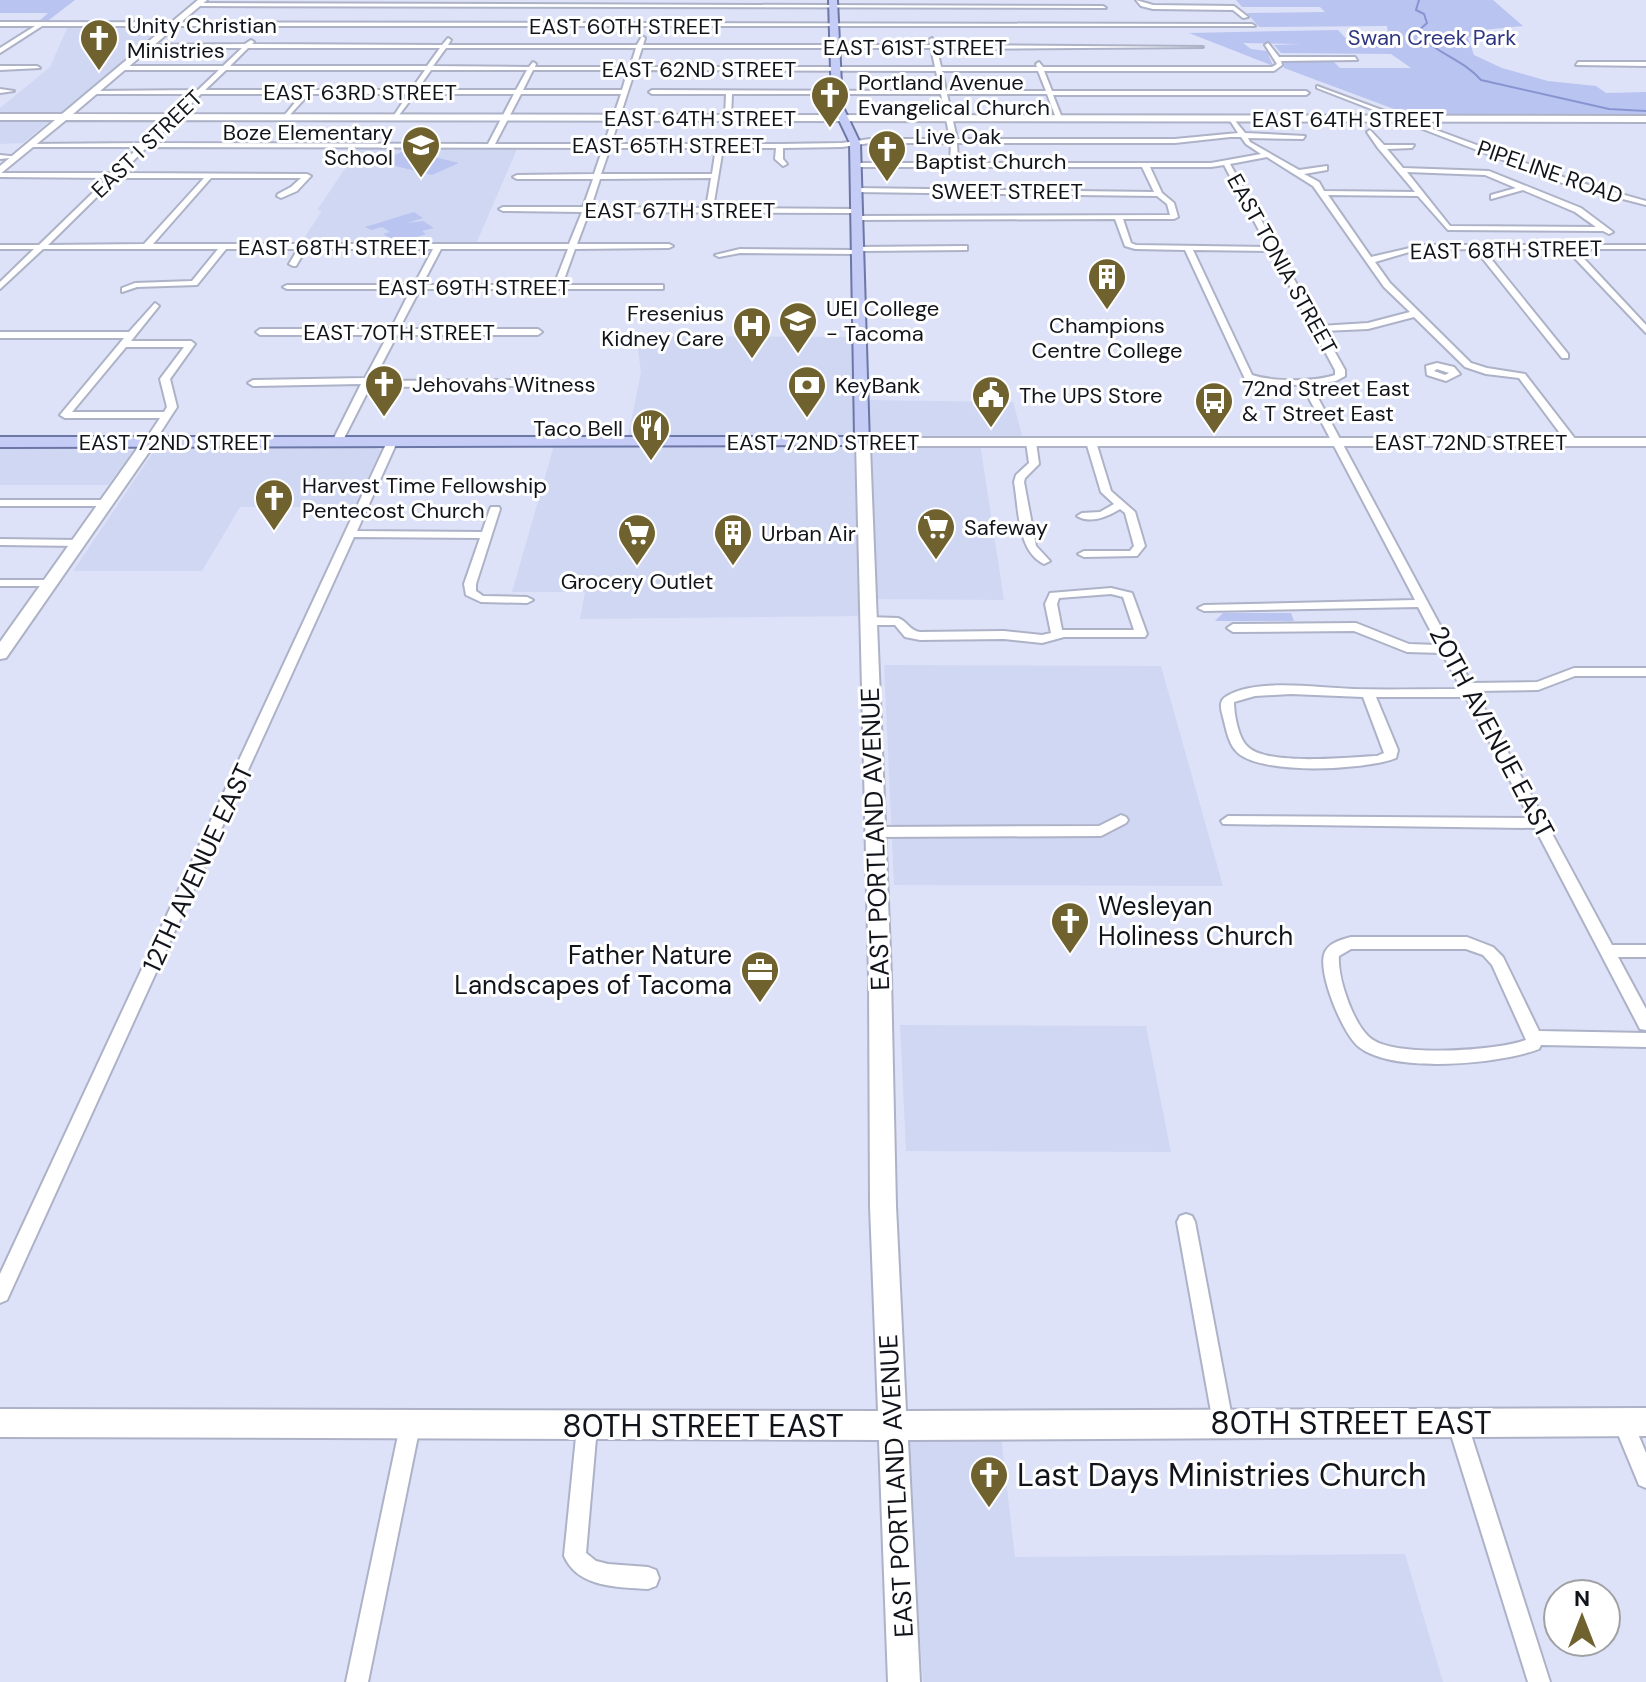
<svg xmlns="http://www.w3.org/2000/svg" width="1646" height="1682" font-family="'DM Sans',sans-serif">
	<rect width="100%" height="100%" fill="#dde2f8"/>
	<path fill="#d0d7f3" d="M68,26L165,27L60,115H0V108L50,67Z
		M0,119H52L23,143L0,144Z
		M518,147L476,244H300L322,211L317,210L359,148Z
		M640,336L859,337L862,400L1013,402L1024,442L980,443L1004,600L868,599L867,616L580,619L585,592H512L555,442H627L641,372L638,350Z
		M0,448H119L133,451L108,485H0Z
		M162,448H375L381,450L355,507H240L202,571H73L152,454Z
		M884,665L1161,666L1223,886L894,885Z
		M900,1025L1146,1026L1171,1152L906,1151Z
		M1001,1436L1015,1557L1405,1554L1443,1682H923L906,1438Z"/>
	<path fill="#bac4f0" d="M0,0H75L45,23H37L48,13H0Z
		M1236,0H1493L1523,26L1483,30L1468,38L1474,55L1502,68L1548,81L1596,86L1606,93L1646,92V115H1410L1284,68L1283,61H1333L1340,68H1411L1391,54L1281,53L1274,45L1301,44L1243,43L1251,49L1267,51L1273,66L1189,33L1338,30L1352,45H1389L1387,26L1259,27L1247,13L1325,12L1320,7H1242Z
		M406,150L459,163L432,175L379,162Z
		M414,212L423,218L407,223L423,221L434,228L422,231L426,234L407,240L401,237L391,239L383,234L390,232L382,227L371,230L365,227Z
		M1223,613H1291L1294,621H1215Z"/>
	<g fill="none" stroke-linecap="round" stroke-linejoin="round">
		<path stroke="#8894d2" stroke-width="2" d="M1419,0L1416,10L1424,14L1427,23L1417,32C1436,54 1463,59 1481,80L1609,109L1646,111"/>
		<g stroke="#adb2c7" stroke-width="4">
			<path id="street" d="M1136,0L1153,5L1234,6L1248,17L1243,18L1233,10L1153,9L1141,6Z
				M197,3L1103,6L1106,8L195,6Z
				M0,22L1252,24L1255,26H42L0,53V48L35,26H0Z
				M642,36L645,38L643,45H930L929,40L932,38L936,45L1203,47L937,49L941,67H1037L1036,64L1039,62L1043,67H1272L1277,64L1265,45L1268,43L1279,57H1355L1357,60L1281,61L1282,65L1274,71H1044L1052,91H1306L1309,93L1306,95H1053L1062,118L1059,120L1056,118L1047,94H947L957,139H1175L1238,133L1229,119L1232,117L1245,133L1305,136L1303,139L1248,138L1250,142L1299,170L1327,166V170L1304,174L1319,182L1324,191L1415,192L1378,148L1367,132L1370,130L1384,145H1414L1412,148L1387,149L1403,168L1489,171L1581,208L1613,232L1609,234L1603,231L1448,230L1418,196L1328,195L1371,257L1423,245H1646V249H1575L1646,325V333L1566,249H1483L1568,354V358H1562L1475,249L1416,250L1375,262L1390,283L1471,363L1487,368L1525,374L1576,440V444H1568L1519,378L1486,374L1465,367L1414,317L1368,329L1323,331L1345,370V376L1336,381L1311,385L1471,683L1537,682L1574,668H1646V676H1575L1538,690L1475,691L1612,945H1646V957H1618L1646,1009V1030L1640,1029L1535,828L1223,824L1221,821L1228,816L1530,818L1465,695L1459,697H1376L1398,750L1396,758C1367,770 1258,776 1236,751C1228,742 1226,728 1223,717C1221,709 1218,701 1227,696C1258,678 1318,688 1353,689C1387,690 1422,689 1456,689L1460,686L1442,653L1407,652L1354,631L1233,632L1227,628L1233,624L1356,623L1409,644L1438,645L1418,607L1204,611L1198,608L1204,605L1415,600L1302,385L1267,384L1245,379L1185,250L1135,249L1125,246L1115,219L856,220L852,218L856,216L1170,215L1167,204L1157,196L855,192L851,190L855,188L1154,192L1142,167H856L852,165L856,163H950L951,143H870L842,147L783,148V159L787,164L783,166L775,159L776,148H723L713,208L856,209L860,211L856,213L589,212L577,244H669L673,246L669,248L575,249L562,285H663V289H420L399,329H538L542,332L538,335H397L373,381L515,380L520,383L515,386L370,387L342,442L337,445L332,442L361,384L253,386L248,383L253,380L365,378L388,335H260L256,332L260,329H391L411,289H287L283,287L287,285H414L433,249H306L296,266H293L289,264L298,249H226L197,285L137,287L122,292V288L135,283L192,281L218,249H43L0,289V282L34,249H0V245H39L108,178L0,177V173H112L139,147H31L29,144L144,143L194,94H95L93,91L198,90L219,70H123L120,68L123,66H223L242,48H149L147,45L245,44L251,40L254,42L252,44L442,45L448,38L451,40L448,45H637ZM248,48H440L427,66H230ZM446,48H636L630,67H535L536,64L533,62L529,67L433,66ZM642,48H931L935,67H636ZM226,70H425L411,90H205ZM431,70H527L516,90H417ZM533,70H628L622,90H523ZM635,70L936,71L940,91L652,90L649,92L652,94H726L725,118L728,120L731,118L732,94H941L950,139H870L842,143L780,144H611ZM942,71H1038L1046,91H946ZM201,94H302L283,117L286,119L309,94H408L393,117L396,119L415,94H514L488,144L151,143ZM521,94H621L604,144H495ZM1230,137H1241L1246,144L1261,154L1211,163H958L957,143H1175ZM147,147L603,148L594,174L517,175L513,177L517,179H593L583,207H503L499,209L503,211L582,212L569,244H153L211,178H301L291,187L278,194L277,196L281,198L297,191L311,176L307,174L121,173ZM610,148H716L712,174H601ZM1267,157L1313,186L1384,287L1410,312L1368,323L1320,326L1230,164ZM1224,165L1268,247L1136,245L1131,243L1123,219H1174L1178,217L1174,203L1162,193L1150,167H1211ZM1407,172L1485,175L1516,188L1491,195V199L1523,190L1575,212L1596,227L1450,226ZM116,178H204L144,244L48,245ZM711,178L706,208L591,207L600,179ZM441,249H568L554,285H422ZM1193,250L1271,251L1335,370V375C1315,382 1273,382 1252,375ZM1291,694L1363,697L1384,753L1377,756C1349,757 1264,767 1246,745C1238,736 1234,714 1234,702L1255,696Z
				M1578,62H1646V66L1576,65Z
				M0,66H37L40,68L0,70Z
				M1317,86L1571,180L1646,201V205L1565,184L1317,88Z
				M0,89L14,91L0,93Z
				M0,155L20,157L0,159Z
				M964,246H967V250L862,251L858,254L740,253L719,257L715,255L740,249L854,250L858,247Z
				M155,303L159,306L131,341H191L195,344L170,379L177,407L153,444L149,445L144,442L160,418H65L60,415L124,338H0V332H129ZM126,347H184L160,379L167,407L164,412H72Z
				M1437,363L1454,367L1460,374L1446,381L1427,375L1426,366ZM1437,369L1449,373L1445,375L1434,371Z
				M392,439L397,442L357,531L482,532L490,509L491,507H499L500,509L476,584V591L483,596L527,597L533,600L527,603L481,602L466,595L464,584L480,538L354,537L7,1300L0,1303V1274L387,442Z
				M1031,439L1036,442L1039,464L1025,478L1024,482L1036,546L1050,561L1044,564C1017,551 1019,509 1014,482L1016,475L1029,463L1026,442Z
				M1091,439L1096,442L1111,491L1135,512L1145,546L1137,556L1084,557L1078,554L1084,551H1130L1134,546L1125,513L1120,509C1107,517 1090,524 1077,516L1082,513L1100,512L1114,504L1101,492L1086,442Z
				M0,500H106L111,503L106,506H0Z
				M0,539L79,540L84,543L79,546L0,545Z
				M0,580H50L56,583L50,586H0Z
				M1111,588L1132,593L1147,634L1145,637H1064L1042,643L1004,639L920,640L905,637L895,625H867L861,621L867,617L898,618C907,621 910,631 920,632L1004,631L1042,635L1051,633L1045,604L1050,593ZM1111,594L1123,597L1134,630H1062L1057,604L1059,598Z
				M1121,815L1126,817L1128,820L1126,823L1101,836L875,837L868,832L875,827L1099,826Z
				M1351,937H1467L1493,947L1503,957L1539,1031L1646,1033V1047L1541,1045L1539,1049C1500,1064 1393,1074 1359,1047C1343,1035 1316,970 1325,952C1330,942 1341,940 1351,937ZM1351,949H1466L1483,955L1492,965L1526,1040C1496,1051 1399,1057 1373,1040C1354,1028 1337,977 1339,956Z
				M1186,1214L1192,1216L1195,1222L1233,1423L1230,1430L1223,1433L1216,1430L1213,1423L1177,1222L1180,1216Z
				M1457,1412L1464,1415L1467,1422L1550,1682H1528L1447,1422L1450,1415Z
				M1623,1412L1630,1415L1646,1453V1488L1639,1485L1613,1422L1616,1415Z
				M410,1416L417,1419L420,1426L368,1682H346L400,1426L403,1419Z
				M587,1417L594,1420L597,1427L586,1553L596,1561L608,1564L648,1567L656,1570L659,1578L656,1586L648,1589C618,1587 578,1588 564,1556L577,1427L580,1420Z"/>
		</g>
		<g stroke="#adb2c7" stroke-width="4">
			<path id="secondary" d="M198,0H207L73,114L1646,116V122L66,120L0,174V166L55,120H0V114H62Z
				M149,438L156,442L6,658L0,659V642L144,439Z
				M863,438H1646V446H870L891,977L896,1206L906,1411L1646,1408V1436L908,1440L920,1682H888L879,1440L0,1437V1409L878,1411L870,1206L869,977L856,442Z"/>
		</g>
		<g stroke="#6d77a5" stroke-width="4">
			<path id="primary" d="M829,0H837L842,105L860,143L869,445L0,447V437H855L850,143L832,105Z"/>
		</g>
		<use href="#street" fill="#fff" fill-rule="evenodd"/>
		<use href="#secondary" fill="#fff" fill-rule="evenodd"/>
		<use href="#primary" fill="#c5cdf6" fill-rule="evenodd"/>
	</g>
	<defs>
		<g id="church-pin" transform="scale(2)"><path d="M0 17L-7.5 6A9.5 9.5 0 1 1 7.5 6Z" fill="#6f622f" stroke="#fff"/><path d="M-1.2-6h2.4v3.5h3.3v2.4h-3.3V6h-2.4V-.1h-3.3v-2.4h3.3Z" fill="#fff"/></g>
		<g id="school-pin" transform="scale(2)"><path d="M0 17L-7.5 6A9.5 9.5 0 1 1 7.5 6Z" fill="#6f622f" stroke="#fff"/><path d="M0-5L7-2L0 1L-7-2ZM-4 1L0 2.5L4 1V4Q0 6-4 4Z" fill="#fff"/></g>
		<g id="building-pin" transform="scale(2)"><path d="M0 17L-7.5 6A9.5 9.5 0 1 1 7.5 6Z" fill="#6f622f" stroke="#fff"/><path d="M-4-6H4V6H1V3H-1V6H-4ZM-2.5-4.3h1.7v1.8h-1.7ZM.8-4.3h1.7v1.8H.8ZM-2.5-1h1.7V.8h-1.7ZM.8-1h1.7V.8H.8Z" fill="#fff"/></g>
		<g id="university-pin" transform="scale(2)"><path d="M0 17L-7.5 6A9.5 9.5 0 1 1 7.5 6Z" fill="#6f622f" stroke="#fff"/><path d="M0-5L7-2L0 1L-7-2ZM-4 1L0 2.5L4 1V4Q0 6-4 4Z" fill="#fff"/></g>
		<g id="hospital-pin" transform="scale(2)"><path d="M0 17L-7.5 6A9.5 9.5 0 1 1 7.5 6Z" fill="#6f622f" stroke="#fff"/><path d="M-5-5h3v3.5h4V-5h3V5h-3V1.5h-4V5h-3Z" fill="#fff"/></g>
		<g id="bank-pin" transform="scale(2)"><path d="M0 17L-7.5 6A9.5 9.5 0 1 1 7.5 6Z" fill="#6f622f" stroke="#fff"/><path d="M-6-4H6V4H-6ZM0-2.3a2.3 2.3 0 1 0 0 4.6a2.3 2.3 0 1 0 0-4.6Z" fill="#fff"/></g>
		<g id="civic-pin" transform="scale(2)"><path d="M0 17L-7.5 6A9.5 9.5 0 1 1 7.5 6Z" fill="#6f622f" stroke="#fff"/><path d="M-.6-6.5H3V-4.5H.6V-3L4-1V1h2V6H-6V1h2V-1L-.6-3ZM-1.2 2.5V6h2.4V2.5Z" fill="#fff"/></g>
		<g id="bus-pin" transform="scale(2)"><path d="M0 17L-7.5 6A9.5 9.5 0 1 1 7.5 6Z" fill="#6f622f" stroke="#fff"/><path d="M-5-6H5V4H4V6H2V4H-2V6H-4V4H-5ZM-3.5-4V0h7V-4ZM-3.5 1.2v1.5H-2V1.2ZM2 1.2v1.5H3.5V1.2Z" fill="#fff"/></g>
		<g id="restaurant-pin" transform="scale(2)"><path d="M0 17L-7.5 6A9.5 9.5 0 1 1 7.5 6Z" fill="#6f622f" stroke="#fff"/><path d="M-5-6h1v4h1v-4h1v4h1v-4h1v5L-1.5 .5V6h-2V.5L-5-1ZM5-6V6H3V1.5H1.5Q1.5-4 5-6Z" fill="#fff"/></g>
		<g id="supermarket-pin" transform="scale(2)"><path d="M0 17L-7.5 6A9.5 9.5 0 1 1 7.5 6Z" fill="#6f622f" stroke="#fff"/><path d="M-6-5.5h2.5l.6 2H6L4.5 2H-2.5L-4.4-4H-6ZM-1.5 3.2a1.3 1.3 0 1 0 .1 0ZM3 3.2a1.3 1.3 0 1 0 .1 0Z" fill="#fff"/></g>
		<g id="office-pin" transform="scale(2)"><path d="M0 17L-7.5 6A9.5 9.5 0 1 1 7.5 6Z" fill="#6f622f" stroke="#fff"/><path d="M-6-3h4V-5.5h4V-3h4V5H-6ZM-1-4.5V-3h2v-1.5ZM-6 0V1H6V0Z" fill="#fff"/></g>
	</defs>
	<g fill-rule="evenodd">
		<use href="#church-pin" x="99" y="38"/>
		<use href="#church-pin" x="830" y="95"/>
		<use href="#school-pin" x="421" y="145"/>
		<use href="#church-pin" x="887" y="149"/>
		<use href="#building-pin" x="1107" y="277"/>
		<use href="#university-pin" x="798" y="321"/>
		<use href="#hospital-pin" x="752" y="326"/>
		<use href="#church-pin" x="384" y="384"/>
		<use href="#bank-pin" x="807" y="385"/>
		<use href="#civic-pin" x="991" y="395"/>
		<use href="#bus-pin" x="1214" y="401"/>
		<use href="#restaurant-pin" x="651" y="428"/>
		<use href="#church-pin" x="274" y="498"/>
		<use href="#supermarket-pin" x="936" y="527"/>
		<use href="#supermarket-pin" x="637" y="533"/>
		<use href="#building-pin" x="733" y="533"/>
		<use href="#church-pin" x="1070" y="921"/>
		<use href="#office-pin" x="760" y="970"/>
		<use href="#church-pin" x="989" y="1475"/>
	</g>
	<g text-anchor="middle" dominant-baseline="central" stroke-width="6" stroke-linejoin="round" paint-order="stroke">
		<g font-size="22" fill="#12141b" stroke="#fff" text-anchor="start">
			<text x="127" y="25">Unity Christian<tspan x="127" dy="25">Ministries</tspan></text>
			<text x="858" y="82">Portland Avenue<tspan x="858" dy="25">Evangelical Church</tspan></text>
			<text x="393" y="132" text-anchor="end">Boze Elementary<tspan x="393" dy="25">School</tspan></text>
			<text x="915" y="136">Live Oak<tspan x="915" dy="25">Baptist Church</tspan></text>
			<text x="826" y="308">UEI College<tspan x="826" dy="25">- Tacoma</tspan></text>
			<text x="724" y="313" text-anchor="end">Fresenius<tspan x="724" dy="25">Kidney Care</tspan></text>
			<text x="1107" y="325" text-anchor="middle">Champions<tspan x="1107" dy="25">Centre College</tspan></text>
			<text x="412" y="384">Jehovahs Witness</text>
			<text x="835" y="385">KeyBank</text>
			<text x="1242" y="388">72nd Street East<tspan x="1242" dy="25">&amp; T Street East</tspan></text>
			<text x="1019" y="395">The UPS Store</text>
			<text x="623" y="428" text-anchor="end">Taco Bell</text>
			<text x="302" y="485">Harvest Time Fellowship<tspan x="302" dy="25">Pentecost Church</tspan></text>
			<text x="964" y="527">Safeway</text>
			<text x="761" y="533">Urban Air</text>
			<text x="637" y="581" text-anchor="middle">Grocery Outlet</text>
		</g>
		<g font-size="22" fill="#12141b" stroke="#fff">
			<text x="626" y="26">EAST 60TH STREET</text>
			<text x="915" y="47">EAST 61ST STREET</text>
			<text x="699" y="69">EAST 62ND STREET</text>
			<text x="360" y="92">EAST 63RD STREET</text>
			<text x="700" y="118">EAST 64TH STREET</text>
			<text x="1348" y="119">EAST 64TH STREET</text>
			<text transform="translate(147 144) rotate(-44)">EAST I STREET</text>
			<text x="668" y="145">EAST 65TH STREET</text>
			<text transform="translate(1550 172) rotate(19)">PIPELINE ROAD</text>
			<text x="1007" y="191">SWEET STREET</text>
			<text x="680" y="210">EAST 67TH STREET</text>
			<text x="334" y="247">EAST 68TH STREET</text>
			<text transform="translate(1506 250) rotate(-1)">EAST 68TH STREET</text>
			<text transform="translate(1282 264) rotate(61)">EAST TONIA STREET</text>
			<text x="474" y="287">EAST 69TH STREET</text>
			<text x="399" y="332">EAST 70TH STREET</text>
			<text x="175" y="442">EAST 72ND STREET</text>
			<text x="823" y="442">EAST 72ND STREET</text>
			<text x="1471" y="442">EAST 72ND STREET</text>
		</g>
		<g font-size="22" fill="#2f3680" stroke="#fff">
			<text x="1432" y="37">Swan Creek Park</text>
		</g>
		<g font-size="26" fill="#12141b" stroke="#fff">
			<text transform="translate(1492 732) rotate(62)">20TH AVENUE EAST</text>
			<text transform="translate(875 839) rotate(-92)">EAST PORTLAND AVENUE</text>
			<text transform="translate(198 868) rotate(-65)">12TH AVENUE EAST</text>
			<text transform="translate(896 1486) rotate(-93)">EAST PORTLAND AVENUE</text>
		</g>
		<g font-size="26" fill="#12141b" stroke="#fff" text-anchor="start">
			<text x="1098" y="906">Wesleyan<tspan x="1098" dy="30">Holiness Church</tspan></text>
			<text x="732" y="955" text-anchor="end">Father Nature<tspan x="732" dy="30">Landscapes of Tacoma</tspan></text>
		</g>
		<g font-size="32" fill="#12141b" stroke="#fff">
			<text x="1351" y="1423">80TH STREET EAST</text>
			<text x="703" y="1426">80TH STREET EAST</text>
		</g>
		<g font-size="32" fill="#12141b" stroke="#fff" text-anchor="start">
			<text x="1017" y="1475">Last Days Ministries Church</text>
		</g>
	</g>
	<g transform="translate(1582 1618)"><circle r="38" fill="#ffffff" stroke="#a0a1a4" stroke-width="2"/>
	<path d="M0-6L14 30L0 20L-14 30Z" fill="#6f622f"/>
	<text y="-12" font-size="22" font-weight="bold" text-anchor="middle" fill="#12141b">N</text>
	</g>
</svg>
